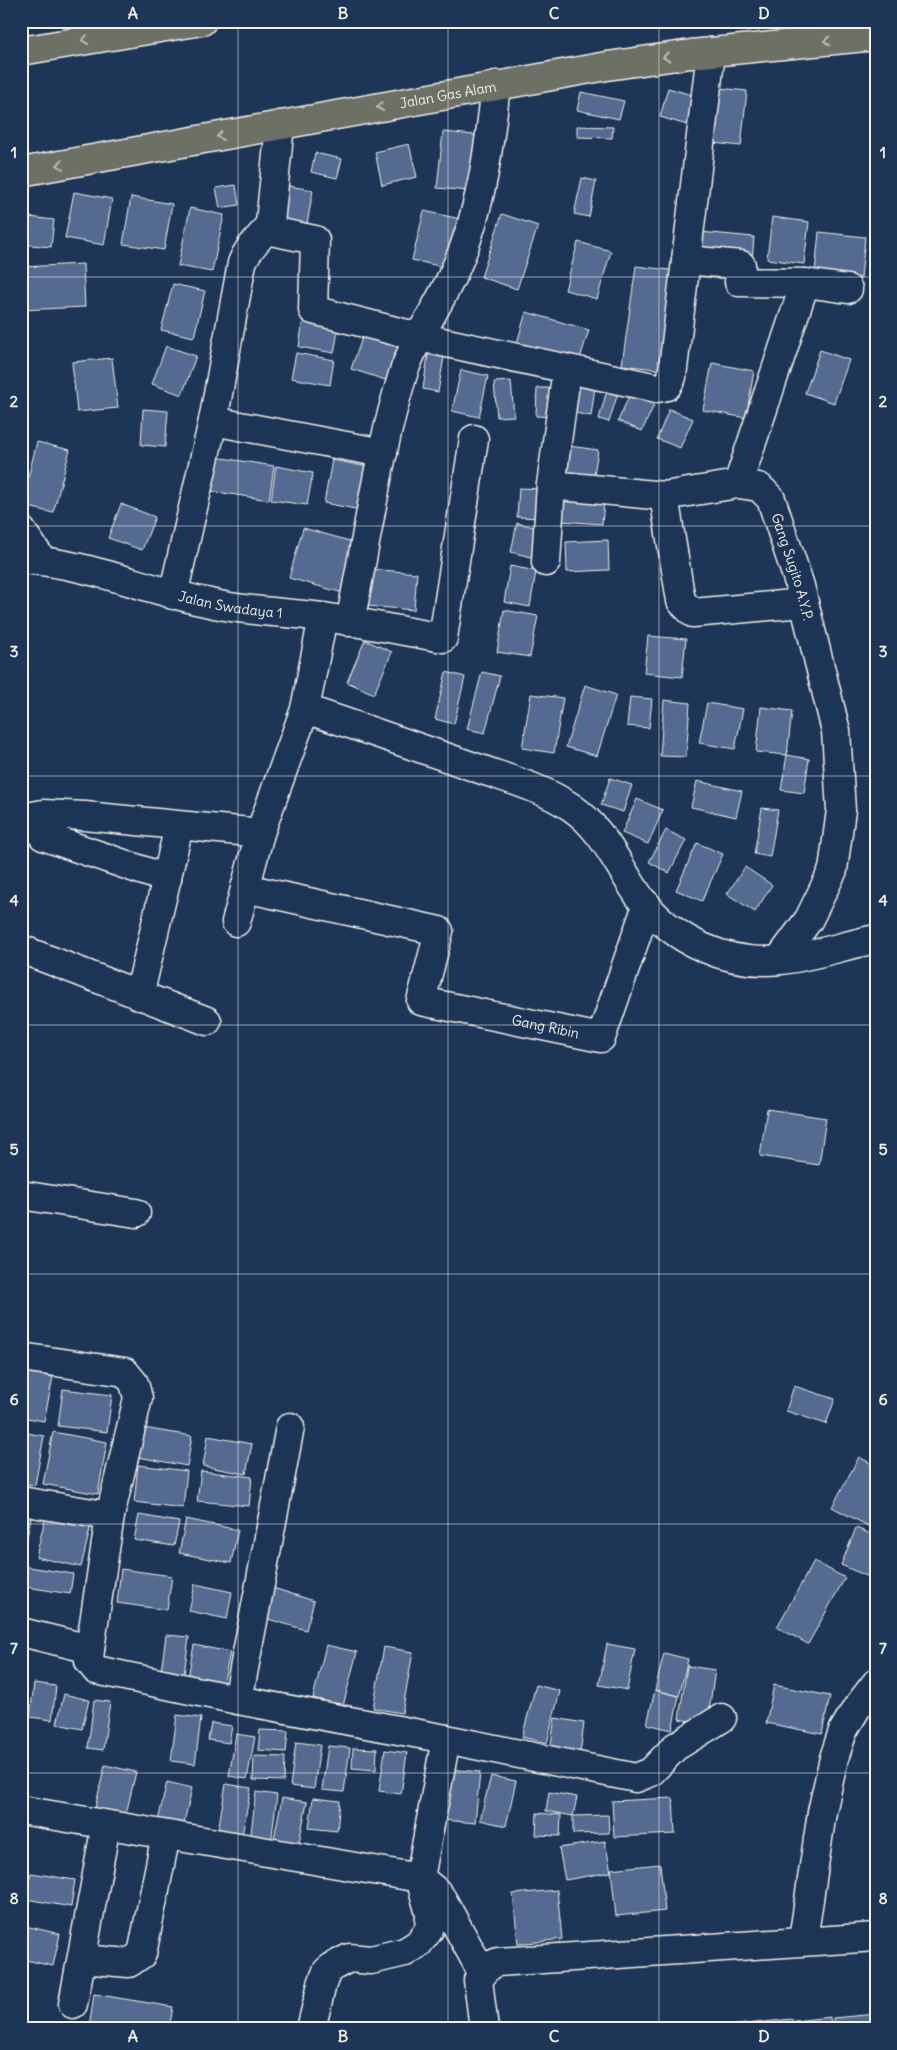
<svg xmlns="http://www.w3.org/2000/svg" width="897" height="2050" font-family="Delius,sans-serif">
	<rect width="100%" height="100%" fill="#1d3557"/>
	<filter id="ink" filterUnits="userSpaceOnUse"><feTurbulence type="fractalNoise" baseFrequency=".02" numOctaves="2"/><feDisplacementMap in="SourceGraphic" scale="10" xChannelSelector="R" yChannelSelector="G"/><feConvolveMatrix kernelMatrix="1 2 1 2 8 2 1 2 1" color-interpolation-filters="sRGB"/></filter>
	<g filter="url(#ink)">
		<path fill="#546a90" stroke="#f4f1e8" d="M709,87L747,91L741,146L703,142Z
			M668,88L695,96L687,125L660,117Z
			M581,92L624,101L619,119L577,110Z
			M577,126L613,127L612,138L577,137Z
			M443,132L475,135L469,191L437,188Z
			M409,144L417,177L382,185L375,152Z
			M315,153L342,159L337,178L311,172Z
			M582,178L596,181L589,217L574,214Z
			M236,185L239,205L220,208L216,188Z
			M288,186L313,190L307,224L282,220Z
			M74,192L112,199L104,245L65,238Z
			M131,197L172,204L164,250L123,244Z
			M190,208L224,215L212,272L178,266Z
			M424,211L460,219L448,268L412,260Z
			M502,214L538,226L517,289L481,277Z
			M21,216L54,220L51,247L21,244Z
			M772,217L809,222L804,264L767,259Z
			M700,232L754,237L752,261L698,256Z
			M819,232L865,237L861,278L815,272Z
			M578,242L611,251L597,299L565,290Z
			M83,264L85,307L21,310V267Z
			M636,266L678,271L664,370L622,365Z
			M173,284L205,291L194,337L161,330Z
			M526,312L589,330L577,368L515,350Z
			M303,319L339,325L334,353L299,347Z
			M366,327L406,341L392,382L351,369Z
			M166,346L196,356L182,395L152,384Z
			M429,348L445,351L438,392L423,389Z
			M820,350L849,360L834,403L805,393Z
			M296,353L334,360L330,385L291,378Z
			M112,358L118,408L77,412L72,362Z
			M712,363L754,371L746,418L703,410Z
			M461,370L488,376L479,417L452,411Z
			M511,381L514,416L497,417L494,382Z
			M573,385L595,387L591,416L569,412Z
			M537,388H556L554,417L536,416Z
			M607,390L618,393L609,422L599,419Z
			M630,394L654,405L642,431L618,421Z
			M143,409L168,411L165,447L141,445Z
			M669,409L693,419L680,448L657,439Z
			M37,442L70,450L53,513L21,505Z
			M569,446L598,450L592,487L563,483Z
			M215,457L274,466L269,500L210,491Z
			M332,460L369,467L361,510L324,503Z
			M276,466L313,473L307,505L271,500Z
			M519,488L544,489L542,518L517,517Z
			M563,498L604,501L602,524L560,521Z
			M121,504L155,517L142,550L108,538Z
			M517,523L543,529L535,558L511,552Z
			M303,528L357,543L343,593L289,578Z
			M608,540L609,570L567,572L566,542Z
			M510,566L536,571L530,607L504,602Z
			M370,569L417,573L414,610L367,606Z
			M504,610L538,616L530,657L497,652Z
			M648,636L686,639L682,677L644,673Z
			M365,640L392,652L374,694L347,682Z
			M446,672L465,677L454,724L435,719Z
			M482,672L500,676L485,733L467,729Z
			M585,685L616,695L597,756L566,747Z
			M531,694L563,698L554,753L522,748Z
			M630,697L652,699L649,728L627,726Z
			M664,700L690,703L686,757L660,756Z
			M707,703L743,709L735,749L699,743Z
			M761,707L792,711L787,755L756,752Z
			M787,755L809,759L804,793L781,790Z
			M610,778L632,785L623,812L601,805Z
			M697,781L742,791L736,817L691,807Z
			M637,799L663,810L648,844L622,833Z
			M762,808L778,810L770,857L754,854Z
			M666,830L686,840L669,873L649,862Z
			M697,843L723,854L702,901L676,890Z
			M745,867L772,885L755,912L727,894Z
			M767,1109L826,1118L819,1165L760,1156Z
			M21,1371L53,1377L44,1421L21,1417Z
			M794,1386L835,1399L826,1424L786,1411Z
			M63,1389L112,1395L107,1432L58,1426Z
			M143,1428L192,1436L187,1466L138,1457Z
			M21,1432L44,1436L35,1485L21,1483Z
			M53,1432L107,1442L98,1494L43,1484Z
			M208,1436L252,1444L246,1474L203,1466Z
			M859,1457L876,1466V1530L832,1507Z
			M138,1465L187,1471L183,1508L134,1502Z
			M201,1471L252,1477L249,1506L197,1501Z
			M46,1514L91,1525L81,1567L36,1557Z
			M21,1515L31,1517L23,1558H21Z
			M139,1515L179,1522L174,1546L134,1540Z
			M186,1519L238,1530L231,1563L179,1553Z
			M856,1528L876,1536V1580L841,1565Z
			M814,1561L845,1578L808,1644L777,1627Z
			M22,1566L73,1574L70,1594L21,1586Z
			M121,1569L172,1576L167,1610L117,1603Z
			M195,1584L232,1592L227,1619L189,1611Z
			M270,1587L314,1601L306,1630L261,1617Z
			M166,1635L189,1637L183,1682L160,1679Z
			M607,1644L635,1649L627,1690L599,1685Z
			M194,1645L230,1652L221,1695L186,1688Z
			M326,1645L357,1652L343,1706L313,1698Z
			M384,1647L413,1652L402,1713L373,1708Z
			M664,1653L688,1659L679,1696L655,1690Z
			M687,1666L715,1670L707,1724L679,1719Z
			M34,1683L56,1686L52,1720L30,1717Z
			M536,1685L560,1691L547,1743L522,1737Z
			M774,1685L830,1696L822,1734L766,1723Z
			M21,1687L26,1688L21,1728Z
			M655,1690L679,1696L672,1730L647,1724Z
			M64,1694L89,1700L82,1729L57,1724Z
			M94,1700L110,1702L103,1750L88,1748Z
			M177,1715L201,1718L195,1764L171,1761Z
			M555,1718L584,1723L580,1754L550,1750Z
			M211,1723L232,1726L229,1743L208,1740Z
			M260,1730L288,1731L286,1752L258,1750Z
			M236,1734L255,1737L247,1779L229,1776Z
			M296,1742L320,1745L314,1789L290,1786Z
			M328,1746L350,1748L344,1792L322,1790Z
			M353,1748L377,1749L376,1770L352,1768Z
			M385,1750L407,1753L401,1794L379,1791Z
			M254,1756L285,1757L284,1781L253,1780Z
			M105,1765L136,1772L126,1814L95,1808Z
			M449,1769L480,1772L475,1823L444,1820Z
			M491,1776L516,1781L506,1826L480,1820Z
			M167,1782L192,1788L183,1827L158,1821Z
			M226,1784L251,1788L241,1840L217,1836Z
			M256,1792L277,1795L271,1843L250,1841Z
			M549,1792L577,1797L573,1816L546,1811Z
			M282,1798L307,1802L298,1848L273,1843Z
			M313,1798L340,1801L337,1831L309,1828Z
			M673,1798L675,1834L614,1837L612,1801Z
			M537,1813L561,1815L560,1836L536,1835Z
			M608,1815L609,1833L573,1834V1816Z
			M605,1841L611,1872L565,1880L559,1848Z
			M660,1864L665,1911L616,1916L611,1869Z
			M31,1873L75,1880L71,1907L26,1899Z
			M557,1890L562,1939L518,1944L513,1894Z
			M21,1925L60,1934L53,1966L21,1959Z
			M94,1994L173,2007L169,2029H89Z
			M876,2014V2029H833V2018Z
			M830,2017L831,2029H795L794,2021Z
			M792,2019L794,2029H728L727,2026Z
			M725,2026L726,2029H705Z"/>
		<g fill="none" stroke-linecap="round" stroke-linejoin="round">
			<g stroke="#f4f1e8" stroke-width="31">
				<g id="minor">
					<path d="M266,230L315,240L313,310L419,337L657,388L667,386L672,377L711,52"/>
					<path d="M686,260L741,265L739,282L805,283L848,289"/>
					<path id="s1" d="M567,369L551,485L664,496L738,484L759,487L771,499L800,586L836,731L841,810L833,870L809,919L779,960"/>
					<path d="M213,421L383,453"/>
					<path d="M738,484L805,283"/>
					<path d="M664,496L681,601L693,613L803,603"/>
					<path d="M21,530L42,560"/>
					<path id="s2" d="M21,559C87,563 146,590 210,603C247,612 286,612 323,617C363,623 403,631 443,638L474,439"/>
					<path d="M546,562L551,485"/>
					<path d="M173,595L213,421L242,263C248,246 262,238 270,223L280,125"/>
					<path d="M350,622C367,540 378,454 403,374C415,338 438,307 454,272C481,213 489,149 496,85"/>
					<path d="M305,709C363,728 420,748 477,768C508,779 543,788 571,807C605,830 618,867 641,899C673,941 728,966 780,960C812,957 844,945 876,939"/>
					<path d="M21,818L43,814L85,816L260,833"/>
					<path d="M43,836L167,879"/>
					<path id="s3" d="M245,888L439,931L421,1001L601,1038L647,905"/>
					<path d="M236,922L260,833L305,709L323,617"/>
					<path d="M21,949L207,1021"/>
					<path d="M139,996L179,826"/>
					<path d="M21,1195L136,1213"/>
					<path d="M21,1357L125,1372L134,1383L138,1398L110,1516L90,1649L89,1661L96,1670L238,1700L446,1739L636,1778L651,1772L675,1747L722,1718"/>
					<path d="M21,1501L110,1516"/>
					<path d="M21,1632L90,1649"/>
					<path d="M238,1700L290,1427"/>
					<path d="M21,1810L420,1878L436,1891L442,1899L482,1972"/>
					<path d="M803,1940L822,1812L834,1758L843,1731L856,1709L876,1683"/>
					<path d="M82,1959L129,1963L142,1954L166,1835"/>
					<path d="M73,2004L106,1825"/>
					<path d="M311,2029L322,1984L327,1971L332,1967L349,1958L371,1960L405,1952L418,1944L429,1930L430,1914L420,1878L446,1739"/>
					<path d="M484,2029L478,1980L489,1966L498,1962L876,1937"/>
				</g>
			</g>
			<g stroke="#f4f1e8" stroke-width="31">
				<g id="major">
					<path id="s4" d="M21,172L607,66L691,54L876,36"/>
				</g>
			</g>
			<g stroke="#f4f1e8" stroke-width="31">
				<path id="highway" d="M21,51L202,21"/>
			</g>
			<use href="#minor" stroke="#1d3557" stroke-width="28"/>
			<use href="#major" stroke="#6c7065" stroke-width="28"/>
			<use href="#highway" stroke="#6c7065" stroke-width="28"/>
		</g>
		<defs><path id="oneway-chevron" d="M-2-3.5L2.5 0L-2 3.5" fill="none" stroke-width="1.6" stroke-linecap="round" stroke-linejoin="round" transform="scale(1.25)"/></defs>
		<g stroke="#bebdb4">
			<use href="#oneway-chevron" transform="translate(85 40) rotate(170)"/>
			<use href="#oneway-chevron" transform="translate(827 41) rotate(175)"/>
			<use href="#oneway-chevron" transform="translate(666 57) rotate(172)"/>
			<use href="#oneway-chevron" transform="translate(380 107) rotate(171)"/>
			<use href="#oneway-chevron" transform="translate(220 136) rotate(169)"/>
			<use href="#oneway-chevron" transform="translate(60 165) rotate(171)"/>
		</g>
	</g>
	<path fill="none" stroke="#f4f1e8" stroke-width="1" stroke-opacity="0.55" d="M238,21V2029M448,21V2029M659,21V2029M21,277H876M21,526H876M21,776H876M21,1025H876M21,1274H876M21,1524H876M21,1773H876"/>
	<g text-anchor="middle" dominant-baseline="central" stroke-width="4" stroke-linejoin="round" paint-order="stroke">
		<g font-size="14" fill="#f4f1e8" stroke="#1d3557">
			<text stroke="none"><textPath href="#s4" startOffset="434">Jalan Gas Alam</textPath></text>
			<text stroke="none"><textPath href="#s1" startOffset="415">Gang Sugito A.Y.P.</textPath></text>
			<text stroke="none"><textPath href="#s2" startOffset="215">Jalan Swadaya 1</textPath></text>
			<text stroke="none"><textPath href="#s3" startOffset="398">Gang Ribin</textPath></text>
		</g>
	</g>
	<rect width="897" height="2050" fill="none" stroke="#1d3557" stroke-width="55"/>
	<rect x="28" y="28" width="842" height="1994" fill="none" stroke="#f4f1e8" stroke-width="2"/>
	<g font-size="16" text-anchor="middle" font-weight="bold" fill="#f4f1e8">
		<text x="133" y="19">A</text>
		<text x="343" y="19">B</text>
		<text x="554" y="19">C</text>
		<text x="764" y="19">D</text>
		<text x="14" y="158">1</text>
		<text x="883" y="158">1</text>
		<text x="14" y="407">2</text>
		<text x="883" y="407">2</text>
		<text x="14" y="657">3</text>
		<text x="883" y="657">3</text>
		<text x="14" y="906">4</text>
		<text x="883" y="906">4</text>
		<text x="14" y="1155">5</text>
		<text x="883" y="1155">5</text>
		<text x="14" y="1405">6</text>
		<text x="883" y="1405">6</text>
		<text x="14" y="1654">7</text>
		<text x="883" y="1654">7</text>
		<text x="14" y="1904">8</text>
		<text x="883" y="1904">8</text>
		<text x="133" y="2042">A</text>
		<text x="343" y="2042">B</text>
		<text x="554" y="2042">C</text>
		<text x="764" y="2042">D</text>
	</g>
</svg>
